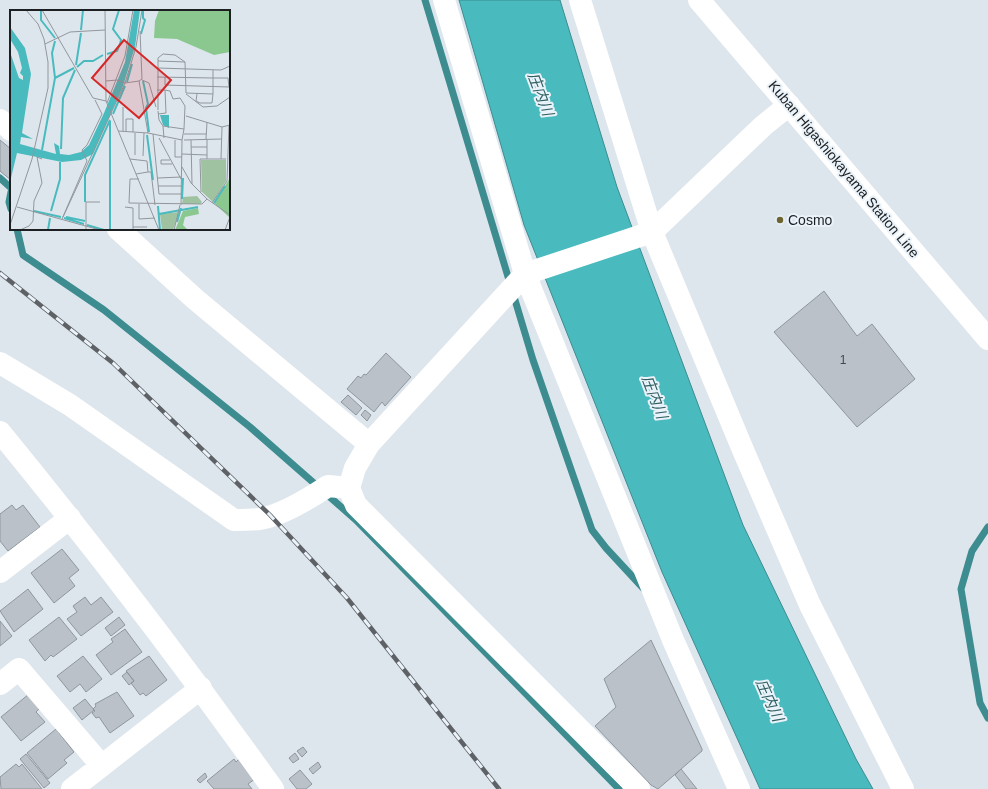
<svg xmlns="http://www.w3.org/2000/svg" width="988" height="789" font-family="Helvetica,'Noto Sans JP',sans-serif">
	<rect width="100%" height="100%" fill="#dee6ed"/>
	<path fill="#49bbbf" stroke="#3c8c90" d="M459,0H560L617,187L743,525L856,759L873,789H760L662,572L524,225Z"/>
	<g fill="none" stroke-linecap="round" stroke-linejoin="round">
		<path stroke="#3c8c90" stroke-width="7" d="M425,0L533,360L592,530L606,548L643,588
			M0,178L11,188
			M11,192L9,202L11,209
			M17,229L23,255L104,310L250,427L356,520L619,789
			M988,527L972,551L961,589L980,703L988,718"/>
	</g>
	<path fill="#bac1c8" stroke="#8f979d" d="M0,140L11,149V180L0,171Z
		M824,291L857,336L872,324L915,379L857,427L774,332Z
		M386,353L411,377L385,406L382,402L374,412L347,389L358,376L361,378L364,374L366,375Z
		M348,395L362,408L356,415L341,402Z
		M365,410L371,415L367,421L361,415Z
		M12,505L16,510L23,505L40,527L8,551L0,541V514Z
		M62,549L79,570L69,578L75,586L54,603L31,573Z
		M28,589L43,609L14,632L0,611Z
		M85,597L91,605L101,597L113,612L81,636L67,619L77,612L73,606Z
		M59,617L77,639L53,657L51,655L45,661L29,640Z
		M119,617L125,625L111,636L105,628Z
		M0,621L12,636L0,646Z
		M125,629L142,652L111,675L96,655L113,642L111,639Z
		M651,640L702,749V751L658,789L651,785L595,726L616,707L604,679Z
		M83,656L102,679L86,692L80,684L70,692L57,676Z
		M149,656L167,680L146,696L143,693L140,695L131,683L134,681L126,671Z
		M127,672L134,681L129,685L122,676Z
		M117,692L134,716L110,733L99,717L96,718L92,713L95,711L93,709L96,706L95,704Z
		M29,694L40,708L36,712L45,722L21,741L1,717Z
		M85,699L94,710L82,720L73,708Z
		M56,729L74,752L64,760L67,763L48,779L27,753Z
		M303,747L307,752L302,757L297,751Z
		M295,753L299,759L293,763L289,758Z
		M26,754L50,783L44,788L20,759Z
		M234,759L236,762L239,759L255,779L248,784L252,789H214L207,781Z
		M318,762L321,767L313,774L309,769Z
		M16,764L19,767L22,764L42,789H1L0,777Z
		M681,769L697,789H686L675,775Z
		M300,770L312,784L306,789H297L289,779Z
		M205,773L207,777L200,783L197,780Z"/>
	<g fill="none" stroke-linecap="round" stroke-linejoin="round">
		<path stroke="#fff" stroke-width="22" d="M444,0L525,274L673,640L739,789
			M580,0L652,232L743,450L810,605L903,789
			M0,120L11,130
			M118,229L195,299L369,444L355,468L349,488L356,505L639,789
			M0,363L70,405L234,520C242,520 251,520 259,519C281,516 310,498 328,486L349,488
			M0,432C95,548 186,667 273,789
			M369,444L525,274L652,232L763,126L789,105
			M0,572L70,518
			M0,684L19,669L101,765
			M72,789L201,688"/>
		<path stroke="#fff" stroke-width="22" d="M699,0L988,339"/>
		<g stroke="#5e6266" stroke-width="4.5">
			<path id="rail" d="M0,273L113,363L270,515L347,598L499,789"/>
		</g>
		<use href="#rail" stroke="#ebf3fa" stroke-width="3" stroke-dasharray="9" stroke-linecap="butt"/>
	</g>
	<circle fill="#6c6532" stroke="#ebf3fa" stroke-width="1.5" cx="780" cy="220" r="4"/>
	<g text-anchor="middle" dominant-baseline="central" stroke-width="4" stroke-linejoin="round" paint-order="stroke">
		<g font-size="12" fill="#44484c">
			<text x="843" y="360">1</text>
		</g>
		<g font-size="14" fill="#1d2022" stroke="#ebf3fa">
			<text transform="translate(844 169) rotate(50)">Kuban Higashiokayama Station Line</text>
		</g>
		<g font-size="14" fill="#1d2022" stroke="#ebf3fa" text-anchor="start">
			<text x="788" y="220">Cosmo</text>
		</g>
		<g font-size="15" font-style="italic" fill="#2f5f61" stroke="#ebf3fa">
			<text transform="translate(541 94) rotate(69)">庄内川</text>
			<text transform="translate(655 397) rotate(69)">庄内川</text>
			<text transform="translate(770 700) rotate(66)">庄内川</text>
		</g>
	</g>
	<g transform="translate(10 10)">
		<rect width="220" height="220" fill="#dee6ed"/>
		<path d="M191,150H216V171L203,192L192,182ZM187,186L192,192L190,194H172L173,187ZM169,202L163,220H152L150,204Z" fill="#9fc3a1"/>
		<path d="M149,0H220V42L204,45L167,29L144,28L145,11ZM220,168V208L204,193ZM188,198L189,204L175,207L173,215L178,220H165L173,201Z" fill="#8ac890"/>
		<path d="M124,0H130L125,37L113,76L83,144L71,150L52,152L7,143L0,172V42L9,68L13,70V66L10,63L12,58L8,42L0,29V17L15,38L21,64L12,123L23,129L11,127L10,134L46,144L44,133L49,136L50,144L59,145L71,142L79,135L94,103L115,52ZM150,105H159V118L153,115Z" fill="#49bbbf"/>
		<path fill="none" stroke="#49bbbf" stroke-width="2" d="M31,1V10L45,28M71,20L73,0M131,24L135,10L133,8V0M97,44L107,41L110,34L111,30L103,19L109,0M66,55L71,23M67,57L74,51H83L93,45M45,68L64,58M133,71L138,94L136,98L139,122M117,72L122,54M103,104L115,76M137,125L143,170M51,139L53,88L65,60M32,140L45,68L42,43L45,31M172,189L173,168M75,192V165L100,110M204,193L215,176M148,196L150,220M24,201L51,207M41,201L50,169V152M149,204L188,197M56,207L75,211M54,208L74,214M167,212L171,198M77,215L94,220M38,220L40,208M100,220V111"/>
		<path fill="none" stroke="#91979c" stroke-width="1" d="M32,0L83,88L96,91M95,0L96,91L149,220M130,21L132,69L129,71L138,123M35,34L60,22L95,20M148,51L175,52M148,58L211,60L220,56M203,60V68H218M147,67L203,68V84M155,67V75L219,77L218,68M132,70L139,73L146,97M96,71L107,70L115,73L129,71M147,80H155L156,103L148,104M155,80L160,81L163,89L170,88L175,96L174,119M176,84L193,97L207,96L220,87M97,93L115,46L123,0M148,100V48L153,44L165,45L175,52L176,83L203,84L202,93H190L186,91L187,84M148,101L149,110L153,116L174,119L172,130M176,106L212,117L220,115M153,116L154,128M108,121L138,123L172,130L171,195M113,121V97M116,122V109H123V122M125,123V145M143,124L149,184H172M174,124H196M149,128L171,169M196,129L197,112M165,130V147H172M174,130L212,129M181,130L182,174M181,137H197M172,144L197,145M133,146L134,123M120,149L137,151L138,162L126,164M197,149V129M211,149L212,117M160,150H151V154H162M138,162H141L145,195M148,168L171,167M129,169H120L119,193L192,194L197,189L181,173L172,157M148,176H172M191,182L190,149H216M197,189L220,205M202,193L217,171L219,115M129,194V209L145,208M7,197L90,220M115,197L123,198V220M53,207L115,73L126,37L132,0M52,209L77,151L72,140L77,135L92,104L85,90M0,215L22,149L38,78V52L34,29L28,14L16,0M123,217H137M10,220L19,216L23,211L24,191L32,173L27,147L32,149M76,220V192H90M164,220L170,195M215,220L220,207"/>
		<path fill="#d62828" fill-opacity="0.15" stroke="#d62828" stroke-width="2" d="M114,30L161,70L129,108L82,68Z"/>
		<rect width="220" height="220" fill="none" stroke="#1d2022" stroke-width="2"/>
	</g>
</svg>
